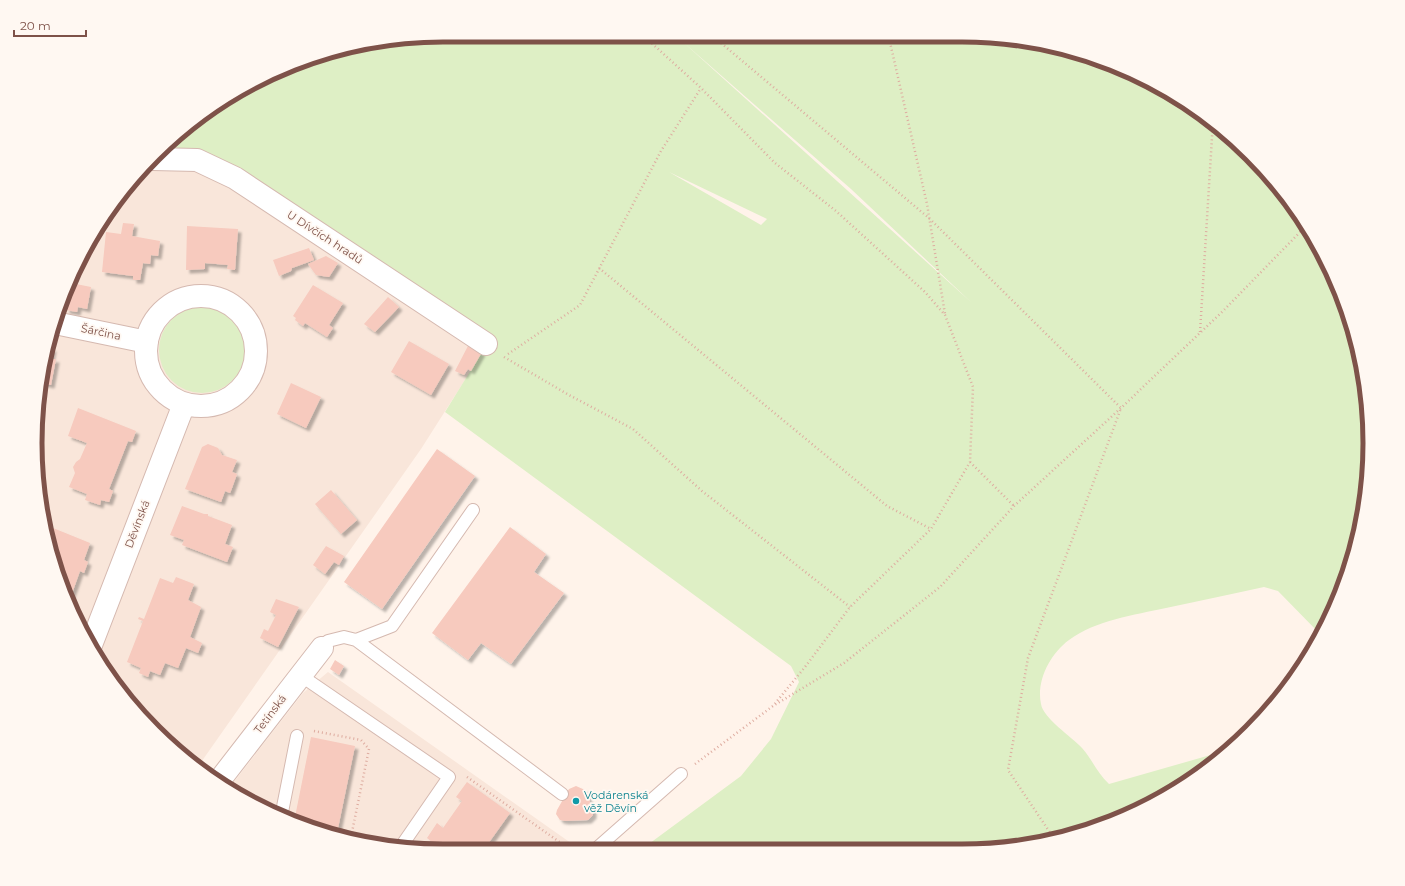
<svg xmlns="http://www.w3.org/2000/svg" width="1405" height="886" font-family="Montserrat,sans-serif">
	<defs>
		<filter id="shadow"><feDropShadow dx="3.5" dy="3.5" stdDeviation="1" flood-color="#0004"/></filter>
	</defs>
	<rect width="100%" height="100%" fill="#fff3ea"/>
	<path fill="#f9e6da" d="M161,150L198,153L491,339L421,449L197,768L136,712L104,669L66,599L49,549L38,496L36,417L57,312L90,239L119,194Z
		M328,672L578,848H390L287,820L230,787L303,693Z"/>
	<path fill="#deefc5" fill-rule="evenodd" d="M1015,38L1118,66L1211,119L1269,174L1315,239L1348,312L1367,390L1369,470L1356,549L1328,624L1321,635L1278,591L1264,587C1232,594 1199,601 1166,608C1134,615 1096,620 1069,640C1050,654 1036,681 1041,704C1043,718 1072,737 1082,748C1092,759 1097,773 1109,784L1221,752L1226,754L1166,796L1093,829L989,850L642,849L741,776L771,739L799,682L791,666L445,412L482,352L312,223L161,150L174,136L216,104L312,57L390,39ZM683,42L851,189L972,303ZM669,172L767,219L761,225Z
		M159 350a43 43 0 1 1 86 0a43 43 0 1 1-86 0Z"/>
	<path fill="#f7cabe" filter="url(#shadow)" d="M123,223L134,224L132,236L160,241L158,256L151,255L150,264L143,263L140,280H133V276L102,272L106,232L121,234Z
		M187,226L238,229L235,270L227,269L228,265L205,263V269L186,270Z
		M309,248L314,260L292,268L291,271L279,276L273,260Z
		M326,256L338,263L329,277L316,275L308,264Z
		M71,283L91,287L87,309L78,307L77,312L66,310Z
		M313,285L343,303L329,325L333,328L327,337L305,323L303,326L295,320L296,318L293,316Z
		M388,297L399,307L375,332L364,324Z
		M409,341L449,364L431,395L391,372Z
		M469,344L482,352L471,371L468,369L464,375L455,371Z
		M50,348H53L51,359H56L51,385L42,383Z
		M291,383L321,397L306,428L277,414Z
		M78,408L136,431L132,442L128,441L109,489L113,491L109,502L101,500L100,505L85,500L87,494L69,487L75,473L73,467L76,462L80,459L87,443L68,436Z
		M208,444L218,448L222,455L237,460L232,472L237,474L232,488L230,493L225,491L221,502L185,489L202,447Z
		M437,449L475,476L382,609L344,582Z
		M331,490L357,520L341,534L315,504Z
		M182,506L204,514H208V516L232,525L225,544L233,547L227,562L182,545L184,540L170,535Z
		M510,527L546,554L534,572L564,593L511,664L481,643L468,660L432,633Z
		M53,528L90,543L84,560L88,562L84,573L80,571L70,599L73,600L70,607L49,549L48,542Z
		M326,546L344,556L339,565L334,562L325,574L313,565Z
		M176,577L194,584L188,600L201,607L190,637L202,643L198,653L186,648L178,668L165,663L160,675L150,671L148,677L139,673L141,668L127,662L143,621L138,619L139,617L144,619L160,578L173,583Z
		M276,599L299,607L278,647L260,638L264,629L268,631L276,615L270,612Z
		M335,660L344,666L339,675L330,669Z
		M311,737L355,746L337,833L294,822Z
		M467,782L510,813L485,848H420L423,843L429,847L432,842L427,838L437,823L443,828L462,801L456,797Z
		M576,786L585,790L593,809V815L588,820L565,821L560,820L556,814L557,810L569,789Z"/>
	<g fill="none" stroke-linecap="round" stroke-linejoin="round">
		<g stroke="#d5b9b0" stroke-width="14">
			<path id="lane" d="M356,640L562,794
				M322,648L328,641L344,637L356,640L392,626L473,510
				M300,675L449,777L400,848
				M281,817L297,736
				M597,848L681,774"/>
		</g>
		<g stroke="#d5b9b0" stroke-width="24">
			<path id="street" d="M153,159L197,160L235,178L486,344
				M146 351a55 55 0 1 1 110 0a55 55 0 1 1-110 0Z
				M55,323L147,342
				M91,645L184,404
				M219,781L322,648"/>
		</g>
		<path stroke="#deaca0" stroke-width="2.5" stroke-dasharray="1 3" stroke-linecap="butt" d="M646,38L701,88L775,163L836,211L925,292L945,315L973,387L970,462L931,529L850,607L805,667L773,706
			M715,38L930,219L1121,408L1028,658L1008,770L1053,837
			M889,38L927,204L945,314
			M599,268L887,506L931,529
			M1200,332L1213,121
			M508,354L580,305L661,151L701,88
			M504,357L569,395L633,429L702,491L850,607
			M970,462L1014,506
			M314,731L361,740L369,749L351,837
			M695,764L773,706L844,663L940,587L1014,506L1121,408L1223,311L1306,226
			M467,777L568,848"/>
		<use href="#lane" stroke="#fff" stroke-width="12"/>
		<use href="#street" stroke="#fff" stroke-width="22"/>
	</g>
	<circle fill="#0f9aa8" stroke="#fff8f2" stroke-width="1.5" cx="576" cy="801" r="4"/>
	<g text-anchor="middle" dominant-baseline="central" stroke-width="3.5" stroke-linejoin="round" paint-order="stroke">
		<g font-size="11" fill="#7e5249" stroke="#fff8f2">
			<text transform="translate(325 237) rotate(33)">U Dívčích hradů</text>
			<text transform="translate(101 332) rotate(12)">Šárčina</text>
			<text transform="translate(137 524) rotate(-69)">Děvínská</text>
			<text transform="translate(270 714) rotate(-53)">Tetínská</text>
		</g>
		<g font-size="11" fill="#0d838f" stroke="#fff8f2" text-anchor="start">
			<text x="584" y="795">Vodárenská<tspan x="584" dy="13">věž Děvín</tspan></text>
		</g>
	</g>
	<path d="M0 0H1405V886H0ZM443 42H962A401 401 0 0 1 1363 443V443A401 401 0 0 1 962 844H443A401 401 0 0 1 42 443V443A401 401 0 0 1 443 42Z" fill="#fff8f2" fill-rule="evenodd"/>
	<path fill="none" stroke="#7e5249" stroke-width="5" d="M443 42H962A401 401 0 0 1 1363 443V443A401 401 0 0 1 962 844H443A401 401 0 0 1 42 443V443A401 401 0 0 1 443 42Z"/>
	<path d="M14 30v6h72v-6" fill="none" stroke="#7e5249" stroke-width="2"/>
	<text x="20" y="30" font-size="12" fill="#7e5249" stroke="#fff8f2" stroke-width="3" paint-order="stroke">20 m</text>
</svg>
